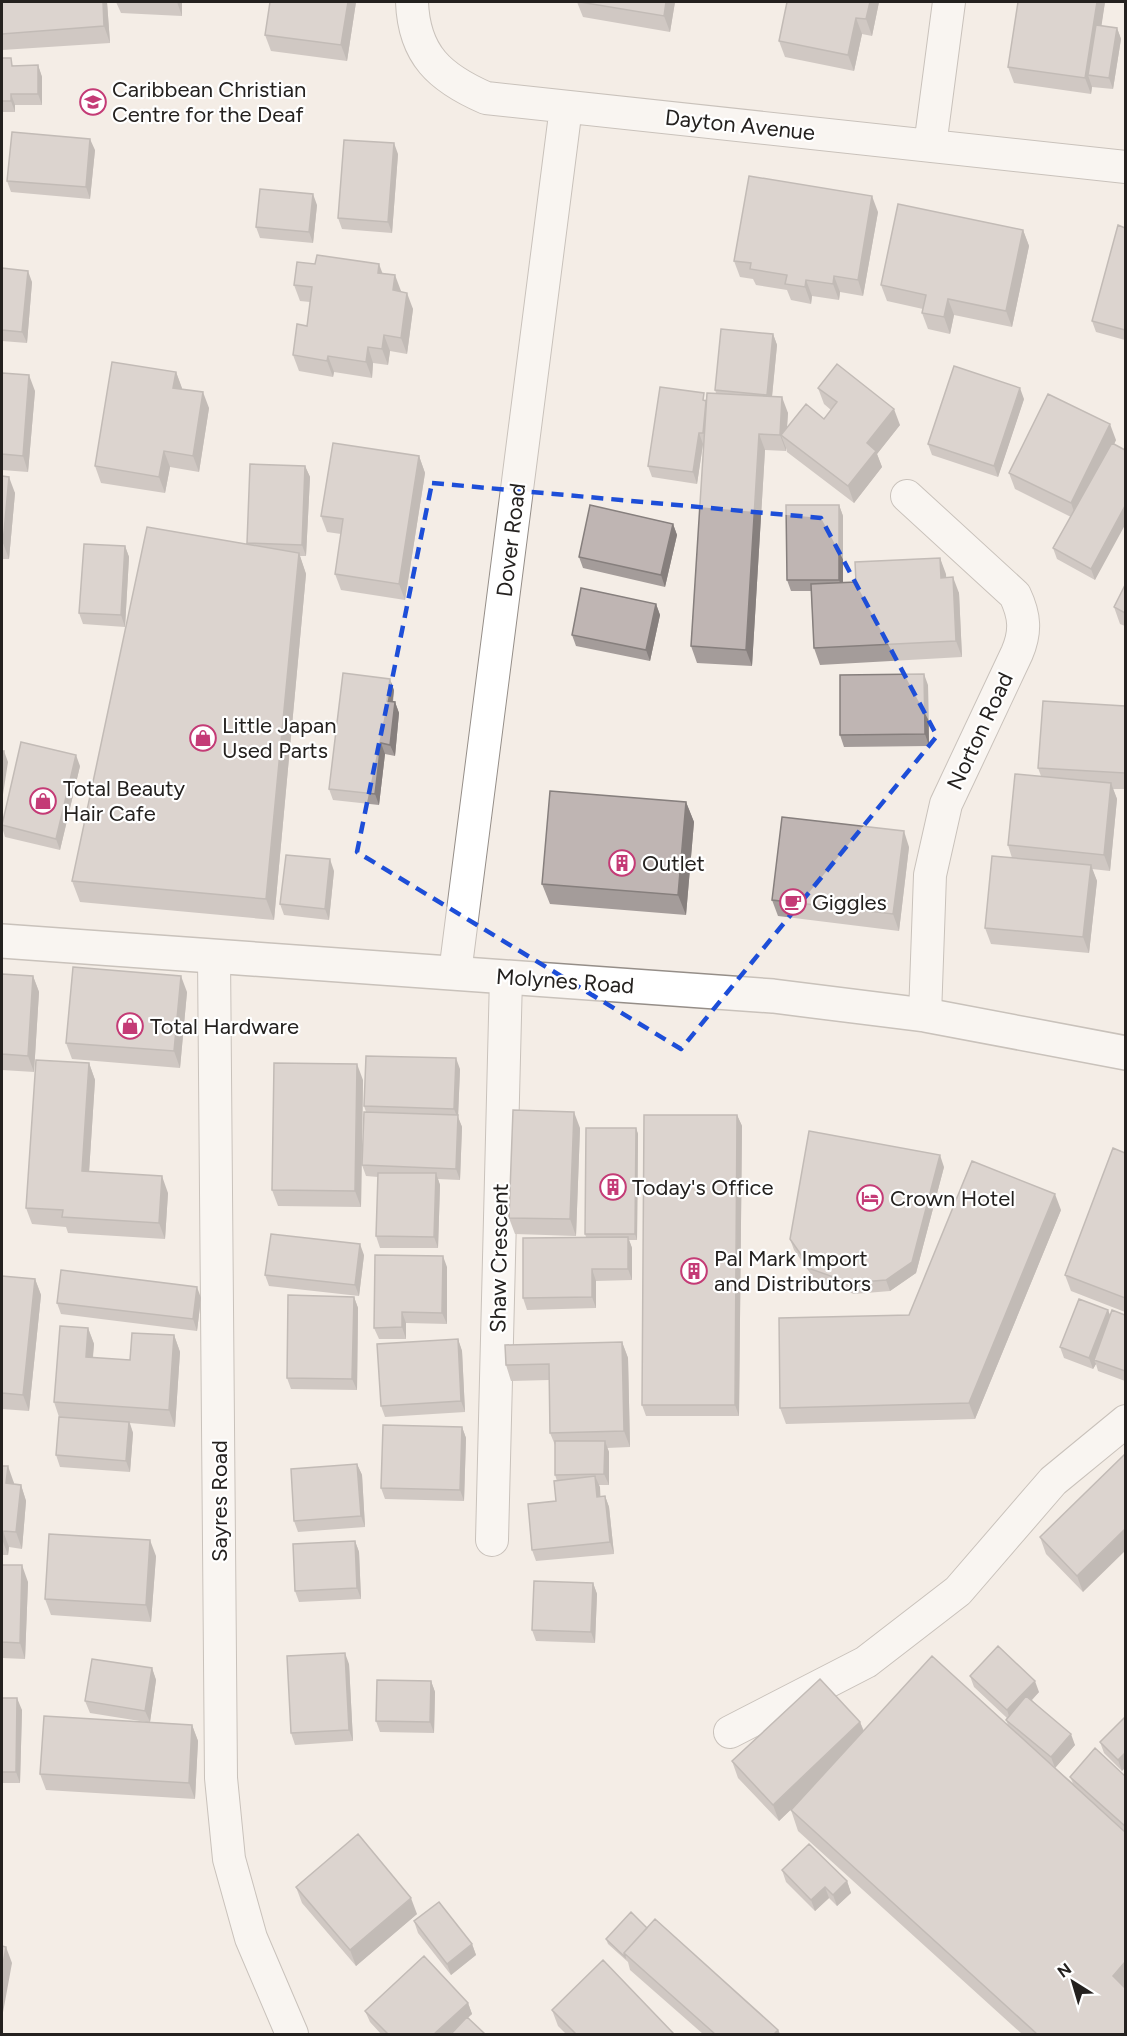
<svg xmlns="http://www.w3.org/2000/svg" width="1127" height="2036" font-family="Figtree,sans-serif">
	<rect width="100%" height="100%" fill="#f4ede6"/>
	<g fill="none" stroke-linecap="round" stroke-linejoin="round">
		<g stroke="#958e88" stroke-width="34">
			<path id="street" d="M412,2C414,55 440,78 486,98L1126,167
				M930,146L949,2
				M907,496L1015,595C1025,616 1026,632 1017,653L946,804L930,875L925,1015
				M214,956L221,1778L229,1859L251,1938L292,2034
				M455,973L566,107
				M492,1540L506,977
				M730,1732L866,1662L958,1591L1053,1481L1126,1421"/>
		</g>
		<g stroke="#958e88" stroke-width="36">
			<path id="secondary" d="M2,941L773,996L925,1015L1126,1053"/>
		</g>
		<use href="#street" stroke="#fff" stroke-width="32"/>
		<use href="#secondary" stroke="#fff" stroke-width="33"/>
	</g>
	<path fill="#a49c9a" d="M2,2H107L110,43L2,50Z
		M116,2H182V16L121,13Z
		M270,2H356L347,61L271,51L265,35Z
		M577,2H675L670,32L583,17Z
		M787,2H879L872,36L862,34L854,71L785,57L779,41Z
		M1105,2L1101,26L1117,28L1121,39L1113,89L1092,87L1091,94L1014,83L1008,67Z
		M2,58L14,66L38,65L42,77V105H15V112H2Z
		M95,150L90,199L11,192L7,181Z
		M398,154L392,233L342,229L338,218Z
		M317,205L313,243L260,238L256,227Z
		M878,212L863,296L840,292L839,300L812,296L811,304L791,300L787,290L756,285L753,279L740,277L734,261Z
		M1125,228V340L1096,332L1092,321Z
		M1023,230L1029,246L1012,327L954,315L950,334L928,329L922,313L923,309L887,301L881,285Z
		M2,268L32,282L27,343L2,341Z
		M383,273L401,291L413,309L407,354L390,351L388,365L373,363L372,378L334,372L333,377L299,371L293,355L307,326L310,302L300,301L294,285Z
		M773,334L777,345L772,397L788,413L787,428L824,419L831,410L824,404L818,388L900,425L877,454L882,467L854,503L787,452L786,448V451L765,450L752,666L697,663L691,646L704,444H703L697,484L652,477L648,466L706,399L716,393L715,390Z
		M176,372L182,389L209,408L199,472L170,467L165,493L101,483L95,466Z
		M2,373L35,391L28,472L2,470Z
		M1024,399L998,477L932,455L928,444Z
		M1116,440L1114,444L1095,580L1057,559L1053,548L1071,517L1015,489L1009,473Z
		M419,456L425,473L405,600L341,590L335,574L341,534L327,532L321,516Z
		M305,466L310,477L306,556H300L306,574L274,920L80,902L72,881L248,544L247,543Z
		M2,476L15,493L9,559H2Z
		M839,505L843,516V583L856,582L940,558L946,577L959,593L962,657L820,665L814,648L811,591H791L787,580Z
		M673,524L677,535L665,587L583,568L579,557Z
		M125,546L129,557L125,627L83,624L79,613Z
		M1125,585V626L1120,624L1114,607Z
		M656,604L660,615L650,661L576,646L572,635Z
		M928,685L929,746L844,747L840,735Z
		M394,690L393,702H395L399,713L395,756L385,754L379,805L333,800L329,789Z
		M1125,706V789H1113L1117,799L1110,871L1092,869L1097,881L1089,953L991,944L985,928L1012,858L1008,845L1041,776L1038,768Z
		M80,766L60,850L5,837L2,827V824Z
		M686,802L694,822L686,915L550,904L542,884Z
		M909,847L899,931L778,916L772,900Z
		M334,871L329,920L284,915L280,904Z
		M2,974L33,976L39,992L34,1072L2,1070Z
		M187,992L180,1068L72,1059L66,1043Z
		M89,1063L95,1080L89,1172L168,1193L165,1239L68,1233L66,1227L32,1224L26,1208Z
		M460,1069L458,1117L462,1127L460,1180L438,1179L440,1185L438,1248H380L376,1236L378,1177L366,1176L362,1165L366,1112L364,1106Z
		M363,1080L361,1207L278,1206L272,1190Z
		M737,1115L742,1126L739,1416H646L642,1405Z
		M580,1128L576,1236L515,1234L509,1218Z
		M636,1128L638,1134L637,1240H629L632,1248V1280L596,1281V1308L527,1310L523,1298L586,1237L585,1234Z
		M1125,1153V1312L1071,1291L1065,1275Z
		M944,1167L916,1273L890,1291L854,1294L815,1280L794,1250L790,1239Z
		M1061,1210L975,1419L786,1424L780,1408Z
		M364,1255L359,1296L269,1286L265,1275Z
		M447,1267V1324L406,1323V1339H379L374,1328Z
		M2,1276L35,1279L41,1295L29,1411L2,1409Z
		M354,1297L358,1308L357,1390L291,1389L287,1378Z
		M201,1298L197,1331L61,1314L57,1303Z
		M1108,1310L1110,1315H1125V1381L1098,1371L1096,1364L1093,1369L1064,1358L1060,1347Z
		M88,1328L94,1344L93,1358L130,1360L174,1335L180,1352L175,1427L130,1423L133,1433L130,1472L60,1467L56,1455L59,1417L54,1402Z
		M458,1339L462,1351L465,1412L385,1417L381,1406Z
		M622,1342L628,1358L630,1447L607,1448L609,1452V1485H599L600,1497L605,1496L609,1507L614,1554L536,1561L532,1550L556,1501L557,1481L555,1475V1445L550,1433L549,1380L511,1381L506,1365Z
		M462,1427L466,1438L464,1501L385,1499L381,1488Z
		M1125,1454L1083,1592L1046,1554L1040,1537Z
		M357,1464L362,1475L365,1527L298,1532L294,1521Z
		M2,1466L14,1483L13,1484L21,1485L26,1501L22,1549L9,1547L8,1555H2Z
		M355,1541L359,1552L361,1599L299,1602L295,1591Z
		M156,1556L151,1622L51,1615L45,1599Z
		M2,1565L28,1582L25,1659L2,1658Z
		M593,1583L597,1594L595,1643L536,1641L532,1630Z
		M349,1664L353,1741L295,1745L291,1733Z
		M152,1668L156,1680L150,1722L192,1725L198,1741L195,1799L46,1790L40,1774L146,1722L90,1713L85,1701Z
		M970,1676L1039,1692L1032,1700L1075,1745L1055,1768L1073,1783L1070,1777L1125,1776V2034H1022L798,1831L791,1810L797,1803L779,1821L738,1778L732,1761L860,1722L864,1731L1008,1725L1006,1720L1007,1718L974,1687Z
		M431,1681L435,1692L434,1733L380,1732L376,1721Z
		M2,1698L22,1710L20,1783H2Z
		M1125,1717L1122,1771L1104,1753L1100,1742Z
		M782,1870L847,1881L851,1893L837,1906L829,1898L815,1911L786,1882Z
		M296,1887L417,1914L356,1966L302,1903Z
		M414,1921L472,1944L476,1955L451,1975L418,1933Z
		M647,1928L778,2030L780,2034H703L630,1970L628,1962L608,1944L606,1939Z
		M468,2003L472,2014L450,2034H381L370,2022L365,2011Z
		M552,2010L674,2034H566L558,2026Z"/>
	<path fill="#867f7d" d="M103,2H107L110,43L104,26Z
		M177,2H182V16Z
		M348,2H356L347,61L341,45Z
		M666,2H675L670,32L664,16Z
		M870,2H879L872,36L866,19Z
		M1097,2H1105L1094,76L1088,75L1092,87L1091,94L1085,78Z
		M856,18L862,34L854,71L848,55Z
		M1117,28L1121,39L1113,89L1109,78Z
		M38,65L42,77V105L38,94Z
		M11,94L15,105V112L11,101Z
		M90,139L95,150L90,199L86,187Z
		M394,143L398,154L392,233L388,222Z
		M313,194L317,205L313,243L309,232Z
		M872,196L878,212L863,296L858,280Z
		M1023,230L1029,246L1012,327L1006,311Z
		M379,264L385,280L378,273Z
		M28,271L32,282L27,343L22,332Z
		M395,275L401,291L399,306L393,290Z
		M834,276L840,292L839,300L833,284Z
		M806,280L812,296L811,304L805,287Z
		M407,293L413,309L407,354L401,338Z
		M948,299L954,315L950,334L944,317Z
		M773,334L777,345L771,406L767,395Z
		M384,335L390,351L388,365L382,349Z
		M368,347L373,363L372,378L366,362Z
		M328,356L334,372L333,377L327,361Z
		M176,372L182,388L179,404L173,388Z
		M29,375L35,391L28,472L23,456Z
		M1020,388L1024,399L998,477L994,466Z
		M203,392L209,408L199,472L193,456Z
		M782,397L788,413L786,439L781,435L786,448V451L780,435Z
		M894,409L900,425L877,454L882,467L854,503L848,486L867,443Z
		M1110,424L1116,440L1077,520L1071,503Z
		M699,433L703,444L697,484L693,472Z
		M759,434L765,450L752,666L746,650Z
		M164,451L170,467L165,493L159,477Z
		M419,456L425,473L405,600L399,584Z
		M305,466L310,477L306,556L302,545Z
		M9,477L15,493L9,559L3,543Z
		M839,505L843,516V591L839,580Z
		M1125,506V525L1095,580L1091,569Z
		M673,524L677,535L665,587L661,575Z
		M125,546L129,557L125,627L121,615Z
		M299,553L306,574L274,920L266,899Z
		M940,558L946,574L947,594L941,578Z
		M953,577L959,593L962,657L956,641Z
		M656,604L660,615L650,661L646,650Z
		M924,674L928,685L929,746L925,734Z
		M390,679L394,690L391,712L387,701Z
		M395,702L399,713L395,756L390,745Z
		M381,743L385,754L379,805L375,794Z
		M4,751L8,762L2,801V764Z
		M76,755L80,766L60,850L56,839Z
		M1111,783L1117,799L1110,871L1104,855Z
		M686,802L694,822L686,915L678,895Z
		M904,831L909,847L899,931L893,914Z
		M330,859L334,871L329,920L325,909Z
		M1091,865L1097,881L1089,953L1083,937Z
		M33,976L39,992L34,1072L28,1056Z
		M181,976L187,992L180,1068L174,1051Z
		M456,1058L460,1069L458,1117L462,1127L460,1180L456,1169L458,1119L454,1109Z
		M89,1063L95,1080L88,1188L82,1171Z
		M357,1064L363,1080L361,1207L355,1191Z
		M574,1112L580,1128L576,1236L570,1219Z
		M737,1115L742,1126L739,1416L735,1405Z
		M636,1128L638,1134L637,1240L635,1234Z
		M940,1155L944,1167L916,1273L890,1291L886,1280Z
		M436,1173L440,1185L438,1248L434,1237Z
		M162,1176L168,1193L165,1239L159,1223Z
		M1055,1194L1061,1210L975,1419L969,1403Z
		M628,1237L632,1248V1280L628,1269Z
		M360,1244L364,1255L359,1296L355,1285Z
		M443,1256L447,1267V1324L442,1313Z
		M592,1269L596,1281V1308L592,1297Z
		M35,1279L41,1295L29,1411L23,1395Z
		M197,1287L201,1298L197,1331L193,1319Z
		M354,1297L358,1308L357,1390L352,1379Z
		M1108,1310L1112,1321L1094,1360L1096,1364L1093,1369L1089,1358Z
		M402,1312L406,1323V1339L402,1327Z
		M88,1328L94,1344L91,1373L86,1357Z
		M174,1335L180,1352L175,1427L169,1410Z
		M458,1339L462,1351L465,1412L461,1401Z
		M622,1342L628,1358L630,1447L624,1431Z
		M129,1422L133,1433L130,1472L126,1461Z
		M462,1427L466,1438L464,1501L460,1490Z
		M605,1441L609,1452V1485L604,1474Z
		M357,1464L362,1475L365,1527L361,1516Z
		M8,1466L14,1483L12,1500L6,1483Z
		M595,1476L600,1487L601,1508L597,1497Z
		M21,1485L26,1501L22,1549L16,1532Z
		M605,1496L609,1507L614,1554L610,1542Z
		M1125,1529V1551L1083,1592L1077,1576Z
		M3,1531L9,1547L8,1555L2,1539Z
		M150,1540L156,1556L151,1622L146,1605Z
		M355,1541L359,1552L361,1599L357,1588Z
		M22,1565L28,1582L25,1659L20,1643Z
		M593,1583L597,1594L595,1643L591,1632Z
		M345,1653L349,1664L353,1741L349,1730Z
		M152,1668L156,1680L150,1722L145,1711Z
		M431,1681L435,1692L434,1733L430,1722Z
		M1035,1681L1039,1692L1011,1722L1007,1710Z
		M17,1698L22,1710L20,1783L16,1772Z
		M860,1722L866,1738L779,1821L773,1805Z
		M192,1725L198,1741L195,1799L189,1783Z
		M1071,1734L1075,1745L1055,1768L1051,1757Z
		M1125,1753V1768L1122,1771L1118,1760Z
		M847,1881L851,1893L837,1906L833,1895Z
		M825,1887L829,1898L815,1911L811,1900Z
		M411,1898L417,1914L356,1966L350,1950Z
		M472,1944L476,1955L451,1975L447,1964Z
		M6,1947L12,1963L2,2018V1970Z
		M1125,1962V1990L1113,1976Z
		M468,2003L472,2014L450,2034H434Z
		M778,2030L780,2034H774Z"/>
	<path fill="#bfb5b3" stroke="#867f7d" stroke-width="1.5" d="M2,2H103L104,26L2,34Z
		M270,2H348L341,45L265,35Z
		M580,2H666L664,16Z
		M787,2H870L866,19L856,18L848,55L779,41Z
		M1018,2H1097L1085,78L1008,67Z
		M1096,25L1117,28L1109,78L1088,75Z
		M2,58H11L12,66L38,65V94H11V101H2Z
		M12,132L90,139L86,187L7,181Z
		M344,140L394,143L388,222L338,218Z
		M749,176L872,196L858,280L834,276L833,284L806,280L805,287L785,284L787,275L750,269L751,263L734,261Z
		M260,189L313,194L309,232L256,227Z
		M898,204L1023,230L1006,311L948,299L944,317L922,313L926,295L881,285Z
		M1118,225L1125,228V330L1092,321Z
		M317,255L379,264L378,273L395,275L393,290L407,293L401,338L384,335L382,349L368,347L366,362L328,356L327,361L293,355L297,324L307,326L312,287L294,285L297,262L315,264Z
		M2,268L28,271L22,332L2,330Z
		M721,329L773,334L767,395L715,390Z
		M112,362L176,372L173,388L203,392L193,456L164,451L159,477L95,466Z
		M837,364L894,409L867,443L876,451L848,486L781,435L806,404L824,419L837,402L818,388Z
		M954,366L1020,388L994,466L928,444Z
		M2,373L29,375L23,456L2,454Z
		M660,387L704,393L703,400L706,401L703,433H699L693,472L648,466Z
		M707,393L782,397L780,435L759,434L746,650L691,646Z
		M1048,394L1110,424L1071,503L1009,473Z
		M333,443L419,456L399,584L335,574L343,519L321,516Z
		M1112,443L1125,450V506L1091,569L1053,548Z
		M250,464L305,466L302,545L247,543Z
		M2,476L9,477L3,543H2Z
		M590,505L673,524L661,575L579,557Z
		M786,505H839V580H787Z
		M147,527L299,553L266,899L72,881Z
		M84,544L125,546L121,615L79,613Z
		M940,558L941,578L953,577L956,641L814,648L811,584L856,582L855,562Z
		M1125,585V613L1114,607Z
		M581,588L656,604L646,650L572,635Z
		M343,673L390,679L387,701L395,702L390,745L381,743L375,794L329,789Z
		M924,674L925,734L840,735V675Z
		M1043,701L1125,706V773L1038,768Z
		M21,742L76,755L56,839L2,825Z
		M2,751H4L2,764Z
		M1015,774L1111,783L1104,855L1008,845Z
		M550,791L686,802L678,895L542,884Z
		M782,817L904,831L893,914L772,900Z
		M286,855L330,859L325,909L280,904Z
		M992,856L1091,865L1083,937L985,928Z
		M73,967L181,976L174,1051L66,1043Z
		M2,974L33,976L28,1056L2,1054Z
		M366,1056L456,1058L454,1109L364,1106Z
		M36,1060L89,1063L82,1171L162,1176L159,1223L62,1217L63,1210L26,1208Z
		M274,1063L357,1064L355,1191L272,1190Z
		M513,1110L574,1112L570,1219L509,1218Z
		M364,1112L458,1115L456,1169L362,1165Z
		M644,1115H737L735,1405H642Z
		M586,1128H636L635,1234H585Z
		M809,1131L940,1155L912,1262L886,1280L850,1283L811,1269L790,1239Z
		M1113,1148L1125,1153V1298L1065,1275Z
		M972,1161L1055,1194L969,1403L780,1408L779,1318L909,1315Z
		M378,1173H436L434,1237L376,1236Z
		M271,1234L360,1244L355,1285L265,1275Z
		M628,1237V1269H592V1297L523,1298V1238Z
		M375,1255L443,1256L442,1313L402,1312V1327L374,1328Z
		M61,1270L197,1287L193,1319L57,1303Z
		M2,1276L35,1279L23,1395L2,1393Z
		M288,1295L354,1297L352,1379L287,1378Z
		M1079,1299L1108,1310L1089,1358L1060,1347Z
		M1112,1310L1125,1315V1371L1094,1360Z
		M60,1326L88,1328L86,1357L130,1360L132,1333L174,1335L169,1410L54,1402Z
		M458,1339L461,1401L381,1406L377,1344Z
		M622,1342L624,1431L550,1433L549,1364L506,1365L505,1345Z
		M59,1417L129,1422L126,1461L56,1455Z
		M383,1425L462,1427L460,1490L381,1488Z
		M555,1441H605L604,1474L555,1475Z
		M1125,1454V1529L1077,1576L1040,1537Z
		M357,1464L361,1516L294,1521L291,1469Z
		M2,1466H8L6,1483L21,1485L16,1532L3,1531L2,1539Z
		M595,1476L597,1497L605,1496L610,1542L532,1550L528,1504L556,1501L554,1481Z
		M49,1534L150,1540L146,1605L45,1599Z
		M355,1541L357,1588L295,1591L293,1544Z
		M2,1565H22L20,1643L2,1642Z
		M534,1581L593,1583L591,1632L532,1630Z
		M998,1646L1035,1681L1007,1710L970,1676Z
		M345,1653L349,1730L291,1733L287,1656Z
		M932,1656L1125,1832V1962L1113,1976L1125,1988V2034H1037L791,1810Z
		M92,1659L152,1668L145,1711L85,1701Z
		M820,1679L860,1722L773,1805L732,1761Z
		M377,1680L431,1681L430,1722L376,1721Z
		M1026,1696L1071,1734L1051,1757L1006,1720Z
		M2,1698H17L16,1772H2Z
		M44,1716L192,1725L189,1783L40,1774Z
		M1125,1717V1753L1118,1760L1100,1742Z
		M1095,1748L1125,1776V1826L1070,1777Z
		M358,1834L411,1898L350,1950L296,1887Z
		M809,1844L847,1881L833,1895L825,1887L811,1900L782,1870Z
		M439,1902L472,1944L447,1964L414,1921Z
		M631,1912L647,1928L624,1953L625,1957L606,1939Z
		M655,1919L778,2030L774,2034H715L624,1953Z
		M2,1946L6,1947L2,1970Z
		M424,1956L468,2003L434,2034H388L365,2011Z
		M603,1960L674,2034H576L552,2010Z
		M467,2017L485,2034H451Z"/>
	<path d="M0 0H1127V2036H0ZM432,483L821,518L937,736L681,1049L357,852Z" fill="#f4ede6" fill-opacity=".55" fill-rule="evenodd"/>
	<path fill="none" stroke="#1d4ed8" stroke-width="4.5" stroke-dasharray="12 8" stroke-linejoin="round" d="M432,483L821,518L937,736L681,1049L357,852Z"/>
	<defs>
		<g id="school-ring" transform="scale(1.35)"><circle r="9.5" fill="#fff" stroke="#c43b76" stroke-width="1.5"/><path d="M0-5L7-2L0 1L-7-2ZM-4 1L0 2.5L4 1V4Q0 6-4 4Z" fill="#c43b76"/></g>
		<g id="shop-ring" transform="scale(1.35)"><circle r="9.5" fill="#fff" stroke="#c43b76" stroke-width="1.5"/><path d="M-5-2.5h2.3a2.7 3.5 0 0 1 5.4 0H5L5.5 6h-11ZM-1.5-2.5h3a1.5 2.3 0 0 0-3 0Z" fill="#c43b76"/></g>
		<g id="building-ring" transform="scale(1.35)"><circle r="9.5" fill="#fff" stroke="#c43b76" stroke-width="1.5"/><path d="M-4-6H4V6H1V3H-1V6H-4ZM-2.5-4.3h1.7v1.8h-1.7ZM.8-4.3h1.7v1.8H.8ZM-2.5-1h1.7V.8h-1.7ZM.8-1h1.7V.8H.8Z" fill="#c43b76"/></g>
		<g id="cafe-ring" transform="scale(1.35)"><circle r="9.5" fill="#fff" stroke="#c43b76" stroke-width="1.5"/><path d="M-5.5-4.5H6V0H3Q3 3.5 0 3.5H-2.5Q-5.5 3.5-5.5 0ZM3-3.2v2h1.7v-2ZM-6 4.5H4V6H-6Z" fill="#c43b76"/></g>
		<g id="hotel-ring" transform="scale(1.35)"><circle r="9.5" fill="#fff" stroke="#c43b76" stroke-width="1.5"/><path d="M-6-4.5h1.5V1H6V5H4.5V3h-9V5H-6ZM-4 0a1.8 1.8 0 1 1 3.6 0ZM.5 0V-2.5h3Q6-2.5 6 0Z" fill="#c43b76"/></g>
	</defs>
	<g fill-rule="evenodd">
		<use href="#school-ring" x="93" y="102"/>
		<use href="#shop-ring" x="203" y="738"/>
		<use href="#shop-ring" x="43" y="801"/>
		<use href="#building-ring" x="622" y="863"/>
		<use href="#cafe-ring" x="793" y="902"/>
		<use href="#shop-ring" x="130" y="1026"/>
		<use href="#building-ring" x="613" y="1187"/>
		<use href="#hotel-ring" x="870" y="1198"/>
		<use href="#building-ring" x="694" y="1271"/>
	</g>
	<g text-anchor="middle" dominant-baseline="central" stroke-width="4.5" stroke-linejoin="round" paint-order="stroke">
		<g font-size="22" fill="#24211f" stroke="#fff" text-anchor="start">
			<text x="112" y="89">Caribbean Christian<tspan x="112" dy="25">Centre for the Deaf</tspan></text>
			<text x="222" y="725">Little Japan<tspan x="222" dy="25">Used Parts</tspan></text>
			<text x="63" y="788">Total Beauty<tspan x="63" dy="25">Hair Cafe</tspan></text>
			<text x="642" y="863">Outlet</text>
			<text x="812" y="902">Giggles</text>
			<text x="150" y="1026">Total Hardware</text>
			<text x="632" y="1187">Today's Office</text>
			<text x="890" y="1198">Crown Hotel</text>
			<text x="714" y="1258">Pal Mark Import<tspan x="714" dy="25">and Distributors</tspan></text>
		</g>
		<g font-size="22" fill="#24211f" stroke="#fff">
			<text transform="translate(740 125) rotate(6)">Dayton Avenue</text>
			<text transform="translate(511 540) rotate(-83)">Dover Road</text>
			<text transform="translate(980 731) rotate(-65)">Norton Road</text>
			<text transform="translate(565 981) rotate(4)">Molynes Road</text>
			<text transform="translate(499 1258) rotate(-89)">Shaw Crescent</text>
			<text transform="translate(219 1501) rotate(-90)">Sayres Road</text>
		</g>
	</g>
	<rect width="1127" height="2036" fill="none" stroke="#24211f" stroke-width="6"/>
	<g transform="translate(1073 1982) rotate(323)" stroke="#ffffff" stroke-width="4.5" paint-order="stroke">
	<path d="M0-4.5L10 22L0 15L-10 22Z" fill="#24211f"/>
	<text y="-9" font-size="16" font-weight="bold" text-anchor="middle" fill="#24211f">N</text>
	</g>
</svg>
